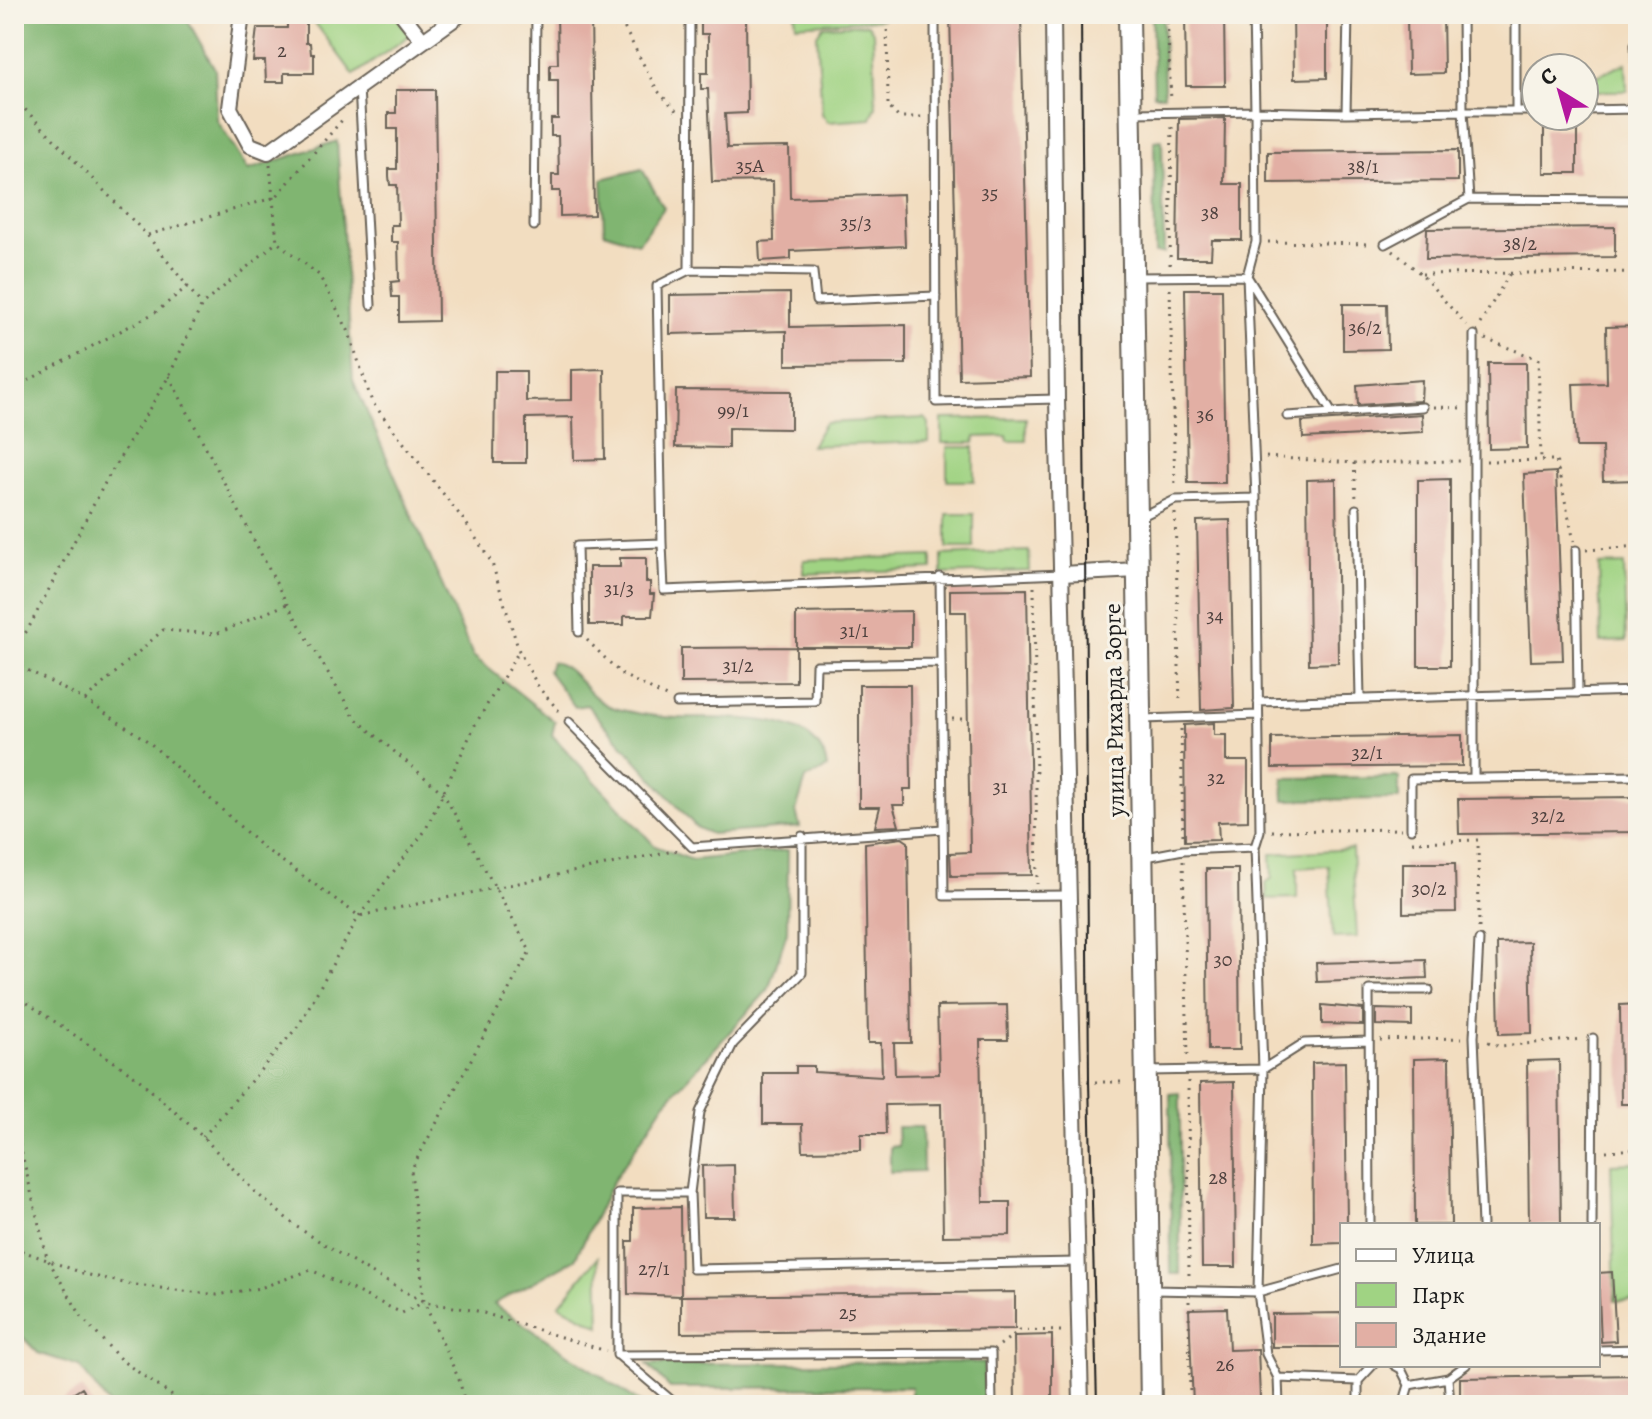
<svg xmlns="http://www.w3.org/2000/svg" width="1652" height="1419" font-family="Alegreya,serif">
	<rect width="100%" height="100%" fill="#f7f3e8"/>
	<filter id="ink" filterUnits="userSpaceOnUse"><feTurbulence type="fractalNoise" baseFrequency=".0125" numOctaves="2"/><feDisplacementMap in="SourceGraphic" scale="16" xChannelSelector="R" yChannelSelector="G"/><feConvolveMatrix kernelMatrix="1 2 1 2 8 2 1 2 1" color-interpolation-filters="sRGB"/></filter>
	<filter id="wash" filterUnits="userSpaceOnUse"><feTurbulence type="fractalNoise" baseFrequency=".006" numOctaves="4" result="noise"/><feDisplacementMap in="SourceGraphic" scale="32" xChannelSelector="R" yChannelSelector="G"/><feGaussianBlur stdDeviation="1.8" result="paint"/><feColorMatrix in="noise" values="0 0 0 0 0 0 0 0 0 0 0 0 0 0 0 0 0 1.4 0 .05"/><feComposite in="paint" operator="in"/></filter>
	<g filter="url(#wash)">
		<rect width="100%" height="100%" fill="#f2ddc0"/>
		<path fill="#a0d383" stroke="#5e7850" stroke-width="2" d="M366,14H395L410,35L354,75L313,20Z
			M795,14H881L882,19L796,25Z
			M868,24L873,32L876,106L871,119L828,122L822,114L817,35L823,26Z
			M1626,63L1627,91H1584V82Z
			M925,418L929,423V442L811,446L825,423Z
			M1026,418V441H1008L1007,436L975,437L974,443H942V419Z
			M947,447H974V481H947Z
			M947,514H974V548H947Z
			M1029,551L1030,571L942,574V555Z
			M932,556V569L804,574V560Z
			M1624,564L1626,641L1601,642L1599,565Z
			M1352,849L1357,937L1333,938L1329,866L1297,868V898L1267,899L1266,883L1272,878L1271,854Z
			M1638,1163V1300L1615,1301L1611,1164Z
			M598,1257L600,1326L559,1305Z"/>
		<path fill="#80b571" stroke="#4e6846" stroke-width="2" d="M14,14H184L215,69L217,120L248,170L337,141L353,380L473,656L555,722L552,735L655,846L692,860L788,850L787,932L768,990L665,1103L612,1183L575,1259L494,1304L644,1405H109L79,1366L38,1353L14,1328Z
			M1152,14H1163L1164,95H1154Z
			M1162,140L1164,253H1155L1154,141Z
			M642,169L664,208L638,243L604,232L602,179Z
			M551,662C576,665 585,696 609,706C624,712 647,715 663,717C707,723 820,703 827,768L806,779L796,811L800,827L711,834L696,827L587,705L575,707L548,671Z
			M1399,777V799L1284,800L1283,778Z
			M1180,1093V1274H1171L1170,1094Z
			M897,1127H922L923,1171L890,1172V1147L898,1146Z
			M984,1362V1405H911V1387L670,1388L647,1364Z"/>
		<g id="blocks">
			<path fill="#e2afa4" d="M557,14H591L594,215L560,216V191H552V175H559L558,136H551V119H558V80H550V64H558Z
				M708,14H746L747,113L725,114L727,148L789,147L790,198L903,194L905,246L791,251V259L760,261L759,242L774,241L773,181L712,182L708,89H701V73H708V34H701V17H708Z
				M950,14H1021L1030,377L959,379Z
				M1185,14H1224L1225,86H1186Z
				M1293,14H1327V78L1294,79Z
				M1407,14H1443L1444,73L1408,74Z
				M287,19H306V43H310L311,54H314V73H284V82H266L265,61H253L257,28H287Z
				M396,90H435L438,321L399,322V297H392L391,282L399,281L398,242H391V225H398L397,185H390L389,176V169H397V129H388V113H396Z
				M1225,118L1224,184H1242V240H1212L1211,258H1177L1179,119Z
				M1544,129H1577V173H1544Z
				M1458,150V181L1268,183V152Z
				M1615,227V257L1426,259L1427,229Z
				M1185,289H1222L1225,483H1188Z
				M790,293V327L906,325V364L786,365V331L670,334V295Z
				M1343,304H1387L1388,349L1343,350Z
				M1638,326V480L1603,481L1602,447H1576L1573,384L1607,383L1606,327Z
				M1488,363H1526L1527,448L1489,449Z
				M604,369L605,459L574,460L573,417L526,418V463H494L495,371H526V401L572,400V370Z
				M1422,380L1421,401L1358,405L1357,385Z
				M676,390L791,391V429L728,428V448L675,447Z
				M1422,414L1423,432L1303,438L1302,422Z
				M1556,472L1563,660L1531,661L1524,474Z
				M1336,479L1338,663L1309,664L1307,480Z
				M1450,479V666H1418V480Z
				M1230,520L1234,708L1201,710L1197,521Z
				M620,558H646V582H650V594H654L652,616H624V625H589V567H620Z
				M1027,589L1032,875L951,876L950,853L970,852L966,612H950V590Z
				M911,611V647H796V613Z
				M796,647V682L681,683V648Z
				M859,685H910L911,789H904V805H893L899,826L875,827L880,807H859Z
				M1214,723V735H1226V761H1248V821L1218,822L1219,840L1185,841L1184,725Z
				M1462,735V766L1272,768V738Z
				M1638,797V832L1459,834L1458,799Z
				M902,838L908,842L911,1043H894L895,1075L939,1074L937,1006L1007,1005L1008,1040H980L983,1202H1010V1235L943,1236L941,1104L885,1105L886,1134H861V1150L803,1151L802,1124H763V1073H796V1066H814V1072L882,1076L881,1043H868L865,843Z
				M1403,863H1455L1456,912L1403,913Z
				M1206,869H1238L1240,1050H1208Z
				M1530,942L1532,1033L1499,1034L1497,943Z
				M1426,960L1427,978L1317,982L1316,963Z
				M1638,1004V1104H1621L1620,1005Z
				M1322,1005L1363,1009V1025L1322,1024Z
				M1376,1009L1412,1010V1026L1376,1025Z
				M1449,1058L1451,1225H1415L1414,1059Z
				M1559,1060L1561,1225H1529L1527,1061Z
				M1345,1062L1347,1225H1342V1243L1313,1244L1312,1063Z
				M1234,1082L1236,1267H1202L1200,1083Z
				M734,1165L735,1217H703L702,1166Z
				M680,1207L681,1296L628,1294L627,1241H633V1208Z
				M1612,1272L1616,1341L1601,1342L1598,1273Z
				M1015,1292V1329L681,1333V1296Z
				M1227,1308L1229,1350L1258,1349L1260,1399L1231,1400V1405H1193L1189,1309Z
				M1342,1313V1347H1272V1314Z
				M1052,1335V1405H1015L1014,1336Z
				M1638,1375V1405H1460V1378Z
				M82,1388L93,1405H55Z"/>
		</g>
	</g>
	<g filter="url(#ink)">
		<use href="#blocks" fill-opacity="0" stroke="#676055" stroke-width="2"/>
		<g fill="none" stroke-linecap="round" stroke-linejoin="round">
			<g stroke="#676055" stroke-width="11">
				<path id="lane" d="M690,14L689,270L813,272L816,301L936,296
					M935,14L936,402L1057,399
					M1516,14V111
					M1635,44L1638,172
					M359,87L371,305
					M1584,110L1636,109
					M1135,113L1255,111L1253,14
					M1346,113L1463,111L1462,14
					M1469,199L1638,200
					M534,226L536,14
					M1385,244L1469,199L1463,111H1536
					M1135,277L1247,276L1332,413
					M1474,335V777
					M1287,416L1423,407
					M1356,509L1360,699
					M1138,518L1175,500L1256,498
					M662,543L664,590L1062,574
					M1576,550L1578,693
					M940,577L944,896L1070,895
					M579,632L577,546L662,543L657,286L689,270
					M1258,702L1638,691
					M677,703L815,701L816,665L941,663
					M1144,719L1258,715
					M569,722L692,847L943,829
					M1411,829V779L1638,776
					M1146,857L1183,850L1255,847
					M1479,940L1474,1037L1482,1225
					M1148,1071L1263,1069L1304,1043L1369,1041
					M690,1193L700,1112L733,1044L802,973V836
					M1370,1225L1369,990H1429
					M1592,1225L1593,1038
					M1342,1269L1258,1292L1263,1069L1255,847L1260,831L1256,498L1247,276L1256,242L1255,111L1346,113L1348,14
					M1152,1290L1258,1292L1266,1354L1278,1378L1279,1405
					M1598,1350L1638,1349
					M618,1355L677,1405
					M1394,1365L1401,1369L1409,1385L1403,1405
					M1278,1378L1358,1381
					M1448,1378L1450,1405
					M1409,1385L1448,1378L1466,1365
					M992,1405L991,1353L617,1355V1193H690L693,1269L1078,1262
					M1363,1405L1358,1398V1381L1373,1365"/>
			</g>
			<g stroke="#676055" stroke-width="18">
				<path id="street" d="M242,14L230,108L250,145L268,152L461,14
					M402,14L423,41
					M1053,14L1057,399L1081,1405
					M1062,574L1137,570"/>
			</g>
			<g stroke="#676055" stroke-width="24">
				<path id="secondary" d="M1129,14L1151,1405"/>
			</g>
			<path stroke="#676055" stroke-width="3" stroke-dasharray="2 6" stroke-linecap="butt" d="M617,14L657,90L677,112
				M887,14L888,106L898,117H923
				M1167,14L1171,101
				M14,98L147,235L202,305
				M270,165L277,242L319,275L348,330L372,402L466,523L492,563L519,651L539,688L561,713
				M148,235L276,197L343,119
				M1268,242L1372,244
				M1393,251L1421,274L1466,325
				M1170,265L1172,125
				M1422,274L1638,272
				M1170,289L1175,489
				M1480,324L1510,273
				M1485,339L1538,359L1541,460
				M169,376L287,604L355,718L443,793L530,951L411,1170L424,1302L460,1382L465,1405
				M14,388L156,312L188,286
				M1434,407L1462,408
				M1266,457L1354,463L1462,461
				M1486,461L1556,460L1574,541
				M1354,463L1356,499
				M1175,513L1180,705
				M1586,550L1638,546
				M1034,587L1037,884
				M587,640L621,674L668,698
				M14,644L27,631L106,481L169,376L202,305L277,242
				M14,663L85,700L149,742L261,846L359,916L678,850
				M85,700L163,630L216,634L287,604
				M952,719H968
				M1181,729L1183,837
				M1272,831L1401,829
				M1412,842L1478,840L1479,929
				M1183,861L1188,1057
				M14,994L135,1076L203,1137L255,1192L297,1227L357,1265L424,1302L477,1311L606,1351
				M1380,1040L1461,1038
				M1488,1042L1499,1046L1583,1039
				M1188,1081L1189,1281
				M1087,1082H1127
				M14,1121L47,1258L83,1319L121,1360L185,1405
				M203,1137L299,1025L359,916L425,831L475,725L519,651
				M1606,1151L1638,1149
				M14,1248L85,1274L128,1284L217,1295L260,1288L311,1270L402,1313L424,1302
				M1189,1301L1190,1405
				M1000,1345L1020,1330L1063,1331"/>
			<use href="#lane" stroke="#fff" stroke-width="7"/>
			<use href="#street" stroke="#fff" stroke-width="14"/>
			<use href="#secondary" stroke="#fff" stroke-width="20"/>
			<path stroke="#1c1c1c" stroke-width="2" d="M1081,14L1089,1082L1097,1405"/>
		</g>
	</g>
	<g text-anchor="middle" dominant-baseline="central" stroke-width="6" stroke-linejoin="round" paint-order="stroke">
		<g font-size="20" fill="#4e413e">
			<text x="282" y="50">2</text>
			<text x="750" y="165">35А</text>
			<text x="1363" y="166">38/1</text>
			<text x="990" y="192">35</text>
			<text x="1210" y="212">38</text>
			<text x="856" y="222">35/3</text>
			<text x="1520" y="243">38/2</text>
			<text x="1365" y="327">36/2</text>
			<text x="733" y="410">99/1</text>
			<text x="1205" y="414">36</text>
			<text x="619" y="588">31/3</text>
			<text x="1215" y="615">34</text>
			<text x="854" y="630">31/1</text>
			<text x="738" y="665">31/2</text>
			<text x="1367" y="752">32/1</text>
			<text x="1216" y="777">32</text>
			<text x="1000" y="786">31</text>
			<text x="1548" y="815">32/2</text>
			<text x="1429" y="888">30/2</text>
			<text x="1223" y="959">30</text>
			<text x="1218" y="1177">28</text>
			<text x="654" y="1268">27/1</text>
			<text x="848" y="1312">25</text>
			<text x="1225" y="1364">26</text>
		</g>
		<g font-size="24" fill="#1c1c1c" stroke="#f7f3e8">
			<text transform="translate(1114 710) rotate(-91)">улица Рихарда Зорге</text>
		</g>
	</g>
	<rect width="1652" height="1419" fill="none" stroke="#f7f3e8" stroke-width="48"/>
	<rect x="1340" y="1223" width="260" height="144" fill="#f7f3e8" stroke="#9f9d96" stroke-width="2"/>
	<rect x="1356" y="1249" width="40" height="12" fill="#ffffff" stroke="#9f9d96" stroke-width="2"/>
	<text x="1412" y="1263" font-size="24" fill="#1c1c1c">Улица</text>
	<rect x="1356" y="1283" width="40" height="24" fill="#a0d383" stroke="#9f9d96" stroke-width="2"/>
	<text x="1412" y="1303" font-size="24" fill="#1c1c1c">Парк</text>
	<rect x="1356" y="1323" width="40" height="24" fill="#e2afa4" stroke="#9f9d96" stroke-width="2"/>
	<text x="1412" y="1343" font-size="24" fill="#1c1c1c">Здание</text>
	<g transform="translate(1560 92) rotate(323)"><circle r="38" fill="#f7f3e8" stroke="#9f9d96" stroke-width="2"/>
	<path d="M0-6L14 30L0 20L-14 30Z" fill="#b5179e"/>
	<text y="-12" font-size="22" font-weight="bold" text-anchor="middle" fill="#1c1c1c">С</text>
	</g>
</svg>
